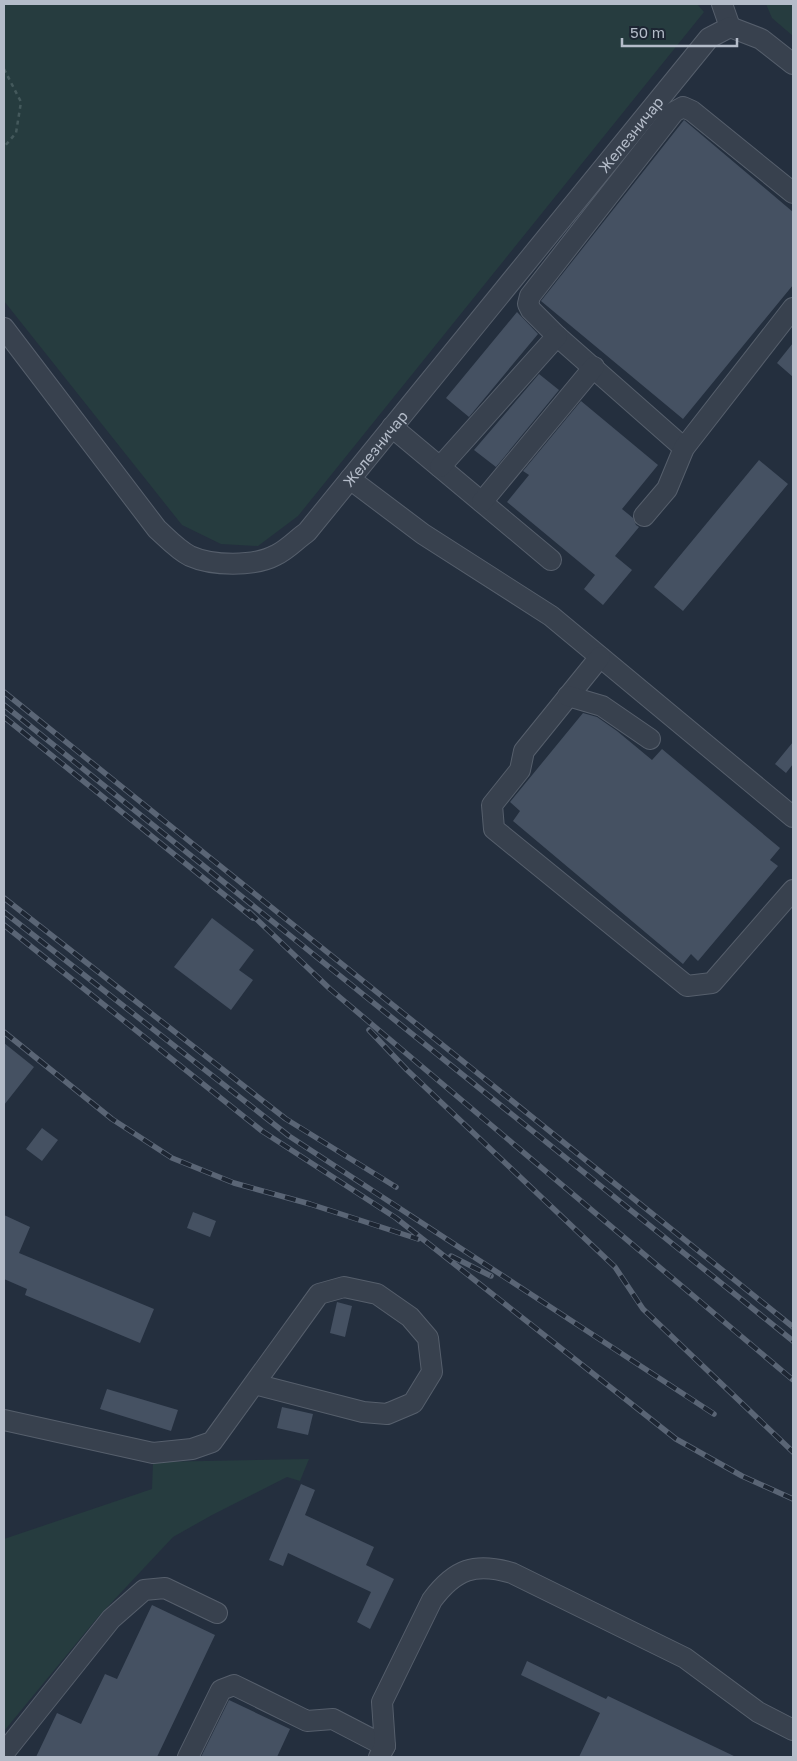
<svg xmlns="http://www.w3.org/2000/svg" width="797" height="1761" font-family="'Golos Text',sans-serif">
	<rect width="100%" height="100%" fill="#242f3e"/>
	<path fill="#263c3f" d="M4,4H697L704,12L298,516L258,546L221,544L182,525L4,301Z
		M766,4H793V36L772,18Z
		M309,1459L300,1481L287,1477L212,1515L173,1537L98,1617L4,1731V1539L152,1489L153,1462Z"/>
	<path fill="#455162" d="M684,120L793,212V285L683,419L541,301Z
		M517,312L538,334L469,417L446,398Z
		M793,343V377L777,363Z
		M539,374L559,390L496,467L474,450Z
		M581,401L658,465L622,509L633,518L636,525L639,527L615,556L632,570L603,605L584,589L595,575L507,502L529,475L523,471Z
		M759,460L788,484L683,611L654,587Z
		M583,713L597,717L617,731L652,760L662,749L780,848L770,860L778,866L698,961L691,954L683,964L513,821L520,811L510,802Z
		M793,742V764L786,773L775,764Z
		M212,918L254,950L239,970L253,980L231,1010L174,967Z
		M4,1043L34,1067L4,1105Z
		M42,1128L58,1140L42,1161L26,1149Z
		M193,1212L216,1221L210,1237L187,1228Z
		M4,1215L30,1227L19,1253L154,1309L140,1343L25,1295L27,1289L4,1279Z
		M337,1302L352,1306L345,1337L330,1333Z
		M107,1389L178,1410L171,1431L100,1409Z
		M282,1407L313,1414L308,1435L277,1428Z
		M301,1484L315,1490L305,1515L374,1547L366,1565L394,1579L370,1629L357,1622L371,1592L288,1553L283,1566L269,1560Z
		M152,1605L215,1635L157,1757H36L57,1713L81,1724L105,1674L117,1679Z
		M527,1661L606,1699L608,1696L736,1757H579L600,1713L521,1675Z
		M229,1700L290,1729L277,1757H201Z"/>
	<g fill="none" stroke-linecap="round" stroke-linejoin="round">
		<g stroke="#565f6c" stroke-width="22">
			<g id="minor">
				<path d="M722,4L730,27"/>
				<path id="s1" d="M4,328L157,529C167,538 178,550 190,556C212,566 254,567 276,555C287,550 297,539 307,532L709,38L730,27L761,39L793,64"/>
				<path d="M392,427L551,560"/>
				<path d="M684,448L557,336L531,310L528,304L530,296L674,112L683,107L692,111L793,193"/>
				<path d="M440,467L557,336"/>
				<path d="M350,479L423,534L551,616L793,817"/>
				<path d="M482,502L594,367"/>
				<path d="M644,516L667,489L684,448L793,308"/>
				<path d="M600,657L524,751L520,770L492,805L494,829L687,986L712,983L793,890"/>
				<path d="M568,696L602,706L650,739"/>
				<path d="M4,1420L153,1453L192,1449L212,1442L319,1294L344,1287L377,1294L410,1317L428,1338L432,1372L413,1403L387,1414L363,1412L254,1384"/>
				<path d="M4,1753L111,1619L144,1590L165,1588L217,1613"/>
				<path d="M188,1757L221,1690L234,1685L307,1721L333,1719L385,1746"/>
				<path d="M379,1757L385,1746L382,1702L432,1600C455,1569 475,1562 512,1573L685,1658L758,1712L793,1730"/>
			</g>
		</g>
		<path stroke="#44595c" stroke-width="2.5" stroke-dasharray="4 4" stroke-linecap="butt" d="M4,69L21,102L16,133L4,147"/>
		<use href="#minor" stroke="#38414e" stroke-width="20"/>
		<g stroke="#5a6575" stroke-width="5.5">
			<path id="rail" d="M4,692L793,1327
				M4,705L793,1341
				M4,717L253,918
				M4,898L286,1119L396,1187
				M4,912L289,1136L714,1414
				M249,912L330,989L793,1380
				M4,925L262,1131L396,1218L676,1439L742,1476L793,1499
				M369,1030L407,1070L615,1267L643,1309L793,1452
				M4,1032L112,1119L172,1158L234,1183L310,1204L418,1239
				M451,1256L491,1276"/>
		</g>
		<use href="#rail" stroke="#1d2633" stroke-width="4" stroke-dasharray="11" stroke-linecap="butt"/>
	</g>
	<g text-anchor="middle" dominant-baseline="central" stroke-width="4.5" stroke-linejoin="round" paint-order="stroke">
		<g font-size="15" fill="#b4bcc9" stroke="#1d2633">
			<text stroke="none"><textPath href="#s1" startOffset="935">Железничар</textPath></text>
			<text stroke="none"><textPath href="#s1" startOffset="530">Железничар</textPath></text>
		</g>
	</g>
	<rect width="797" height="1761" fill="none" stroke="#b4bcc9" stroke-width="10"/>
	<path d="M622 38v8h115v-8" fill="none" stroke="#b4bcc9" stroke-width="2.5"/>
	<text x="630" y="38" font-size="15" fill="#b4bcc9" stroke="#1d2633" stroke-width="4" paint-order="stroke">50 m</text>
</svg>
